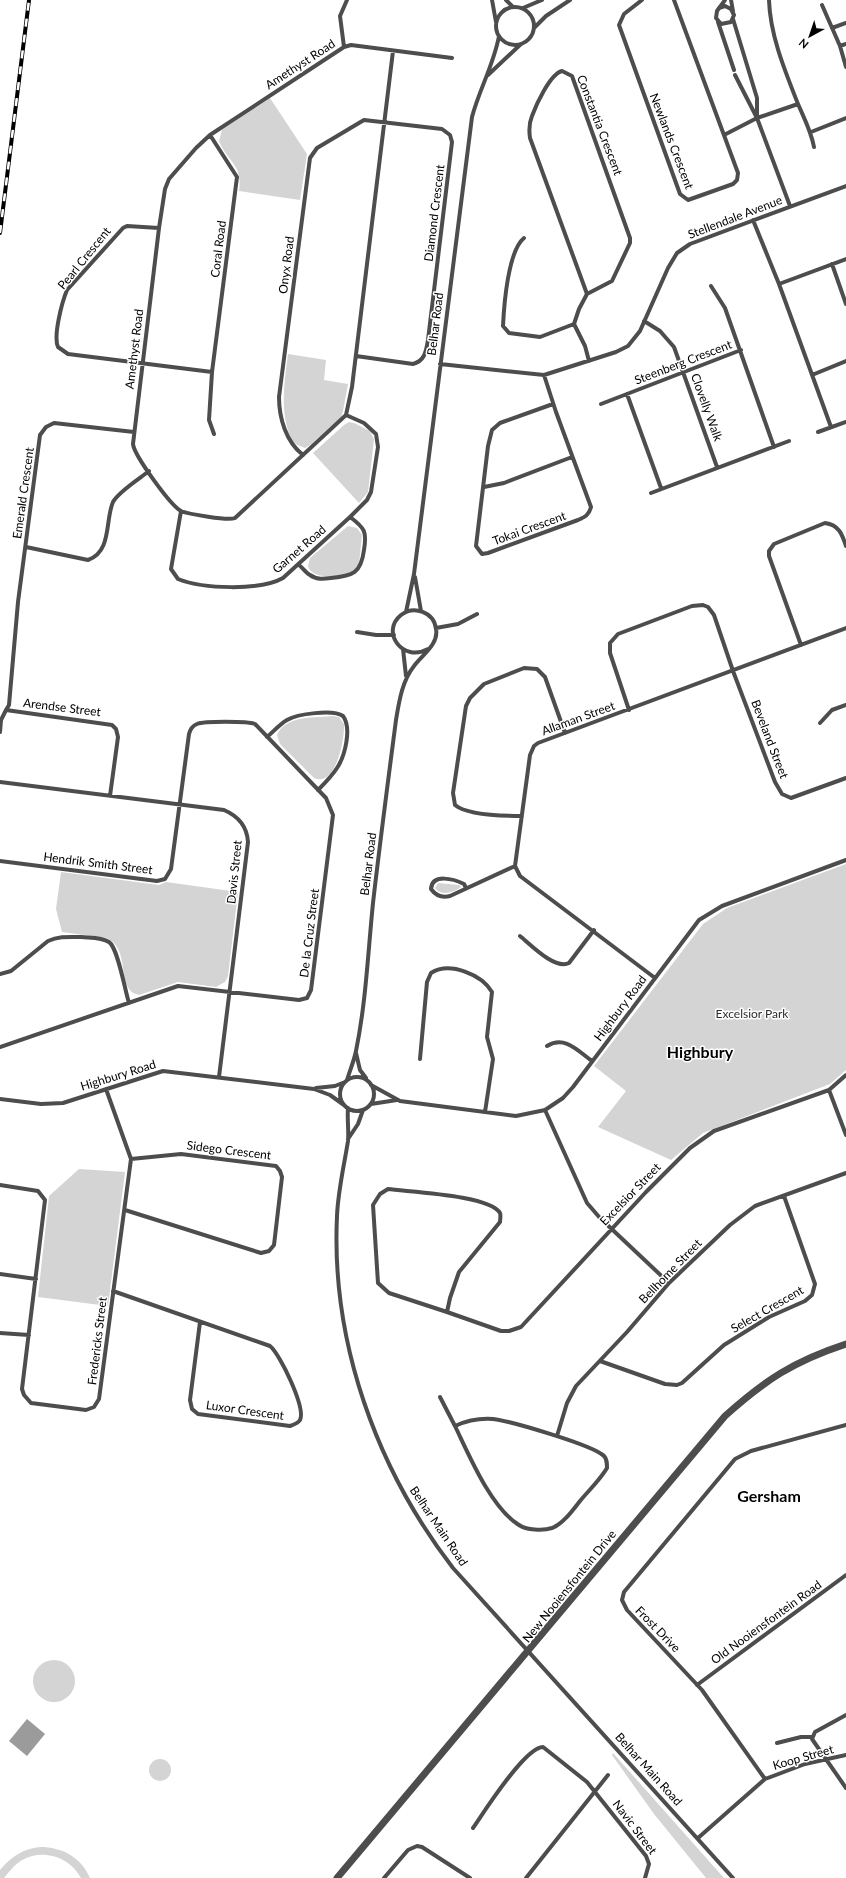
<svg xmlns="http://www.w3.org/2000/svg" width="846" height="1878" font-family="Lato,sans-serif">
	<rect width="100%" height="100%" fill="#fff"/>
	<path fill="#d4d4d4" d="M270,98L307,154L300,200L239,191C243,164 228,163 219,141L222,130Z
		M288,354L326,360L324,380L348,384L343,411L341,417L310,445L305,448L293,443C279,414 284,385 288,354Z
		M349,422L354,423L370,431L374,439L368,492L359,503L313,453L344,425Z
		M348,526L357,528L362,535L359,564C356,567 353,571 349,573C338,577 312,580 308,566L310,558Z
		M333,716L339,717L344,724C345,738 336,788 314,778L280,744L277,735C285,715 316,718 333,716Z
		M846,864V1070L830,1084L703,1133L671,1160L598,1127L626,1091L594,1066L703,924L727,908Z
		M61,872L159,885L166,882L238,892L228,976L225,982L216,987L178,982L139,995L133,993C117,981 130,947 106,938L62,932L56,909Z
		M438,883L459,885L461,887C455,892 441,897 435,888Z
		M79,1169L125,1172L108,1306L38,1297L49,1196Z
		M33 1681a21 21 0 1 1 42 0a21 21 0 1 1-42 0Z
		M613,1753L724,1878H706L654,1814L612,1755Z
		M149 1770a11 11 0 1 1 22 0a11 11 0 1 1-22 0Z
		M40,1847C62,1847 81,1857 90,1878H81C70,1857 43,1848 22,1860C14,1865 9,1872 4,1878H0V1870C11,1857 22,1849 40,1847Z"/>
	<path fill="#9b9b9b" d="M27,1719L45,1734L27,1756L9,1741Z"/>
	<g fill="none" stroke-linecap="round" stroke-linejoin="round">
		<path stroke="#4d4d4d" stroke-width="4" d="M492,0L496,22
			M506,0L513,7
			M642,0L624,14L619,25L680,194L688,200L733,184L737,180L738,173L674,0
			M731,0L733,11
			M769,0C770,35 785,71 798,104C804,118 811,131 814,147
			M822,5L840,46L846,67
			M496 26a19 19 0 1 1 38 0a19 19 0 1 1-38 0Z
			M523,8L542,0
			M719,8L725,6L731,9L734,15L731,22L721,24L716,18L717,11L725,0
			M733,19L757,98V118
			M718,22L734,70
			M534,28L546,16L570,0
			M832,28L846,23
			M840,46L846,44
			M344,47L340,16L347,0
			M393,51L352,387L346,415L235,518C228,521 188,514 181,511C170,505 134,455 133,444L159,228L165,189L169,179L196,148L210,135L344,47L351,45L452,58
			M488,75L521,44
			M735,75L757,118L790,206
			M811,132L846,118
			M210,135L237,177L212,372L209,420L214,434
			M724,135L757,118L798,104
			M753,220L779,284L831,427
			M159,228L127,226L123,228L67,290C62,302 53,336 58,347L68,354L212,372
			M524,238C508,251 504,305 503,326L509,333L540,337L574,324
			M832,264L846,304
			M779,284L846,259
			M711,286L725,308L774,447
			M587,294L530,138C529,131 529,123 532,116C536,105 550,74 562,71L572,76L630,238V243L612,281L587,294L579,309L574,324L585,346L589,361
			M644,321L660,331L674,347L717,467
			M440,364L544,375L616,352L628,346L640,331L668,268L677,253L690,244L846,186
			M544,375L556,412L591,507C589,515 585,517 578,520L488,553L482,554L476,546L488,446L492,430L500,423L553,404
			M812,375L846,361
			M627,394L661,488
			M601,404L741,350
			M818,432L846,422
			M303,455C286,442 279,418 279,397L310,158L317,148L364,120L442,129L450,135L452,142L428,340C426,351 425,361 413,364L356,356
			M484,487L504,483L572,457
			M651,493L789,441
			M181,511L171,569L178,579C203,589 260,591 283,578L350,517L367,500L371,492L378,447L376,434L364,423L346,415
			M26,547L88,560C112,552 105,520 113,502C118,492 139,479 149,471
			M299,565C303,568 306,573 310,575C317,580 324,579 331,578C353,576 361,573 364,550C367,532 365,528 350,517
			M415,577L421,611
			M406,612L414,574L472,117C479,90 494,64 499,36
			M436,628L458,624L477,614
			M357,632L376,635H394
			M801,645L769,556V551L774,544L825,523C839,525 842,534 846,546
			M403,649L406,676
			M6,710L9,705L18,602L40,435L46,427L54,423L134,432
			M629,710L610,653V643L618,634L692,606L703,605L708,607L714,615L733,671L775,782L782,794L791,798L846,778
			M820,723L832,710L846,705
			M0,732L1,720L6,710L112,725L116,729L118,737L110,796
			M267,737C274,731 280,724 287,720C297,714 333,709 343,716C352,728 345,756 337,768C332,776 325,783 318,790
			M0,782L224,810C238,816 247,826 248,842L219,1077
			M522,816C506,816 467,815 455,805L453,793L466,706L470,698L484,684L524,668L537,669L545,677L565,733
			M0,861L157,881L165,879L171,869L189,734C190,730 192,726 197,724C204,721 247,721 255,724L326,798L333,815L311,990L307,998L299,1000L178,986L0,1047
			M466,888L464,884C454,879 432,873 431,889C436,896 442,898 450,896L515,866
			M520,936C531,945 555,970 569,963L594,930
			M0,974L11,971L48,941C59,936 69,937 81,937C90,938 101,937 109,942C118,948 125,991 129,1003
			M655,978L520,876L515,866L530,755L534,746L538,743L846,628
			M547,1046C565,1035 578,1051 592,1061
			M356,1053L360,1070L366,1078
			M420,1059L427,982L431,973C450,961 482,975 492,992L487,1037L493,1059L485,1112
			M340 1094a17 17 0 1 1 34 0a17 17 0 1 1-34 0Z
			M347,1080C350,1070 354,1061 356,1051C366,1002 368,952 373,903C380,842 388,781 396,720C399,702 402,681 414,666C422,655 439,644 436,629C434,612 414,605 401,615C380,632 403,663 428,649
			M371,1085L400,1101L516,1116L545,1110L563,1098L573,1087L699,920L722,906L846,860
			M316,1088L335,1086L345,1082
			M829,1090L846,1135
			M0,1099L41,1104L63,1103L163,1071L314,1089L330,1095L344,1105
			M371,1104L397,1100
			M348,1108C347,1119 349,1131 348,1141C344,1166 338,1191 337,1216C331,1342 376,1468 453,1568L733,1878
			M545,1110L587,1203L600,1218L669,1283
			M348,1139L358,1124L363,1110
			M0,1185L38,1191L45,1200L22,1389L24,1395L31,1403L86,1410L94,1407L99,1399L131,1159L106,1089
			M125,1210L261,1253L269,1251L274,1245L282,1177L280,1171L276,1166L181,1154L131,1159
			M0,1274L36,1279
			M113,1291L270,1346C280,1354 306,1408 300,1420C298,1423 293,1425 290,1426L198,1414L192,1409L190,1400L200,1322
			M447,1312L389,1293L378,1283L373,1205L380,1194L388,1189C409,1192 490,1195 500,1213C501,1216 500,1220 500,1222L459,1272L450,1298L447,1312L501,1331H509L521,1327L646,1192L690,1148L714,1131L829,1090L846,1075
			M0,1333L29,1335
			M600,1361L665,1384L677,1385L682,1383L724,1345L769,1317L805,1301L812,1295L815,1284L784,1196
			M440,1397L455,1426C468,1420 479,1418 493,1419C510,1421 593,1445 604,1456C607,1459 607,1463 607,1468C600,1480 589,1490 580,1501C573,1510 563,1524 552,1528C543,1531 526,1530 519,1525C491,1508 469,1455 455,1426
			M557,1436L567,1403L576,1386L627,1332L669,1283L730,1225L755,1206L846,1173
			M697,1685L846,1575
			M846,1715L815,1732L812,1739L846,1788
			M777,1743L801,1737H812
			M765,1779L805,1764L846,1755
			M473,1828C484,1812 525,1747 543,1747L587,1782L646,1856L649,1864L645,1878
			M698,1838L765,1779L702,1690L627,1610L622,1600L624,1592L735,1459L751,1451L846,1425
			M384,1878L408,1850L417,1846L422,1847L470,1878
			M526,1878L608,1775"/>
		<path stroke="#4d4d4d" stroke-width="7" d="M337,1878L725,1416C765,1380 794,1361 846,1344"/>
		<g stroke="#000" stroke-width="4">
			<path id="rail" d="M0,233L29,0"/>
		</g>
		<use href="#rail" stroke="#fff" stroke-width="2.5" stroke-dasharray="8" stroke-linecap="butt"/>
	</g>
	<g text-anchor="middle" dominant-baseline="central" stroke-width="3" stroke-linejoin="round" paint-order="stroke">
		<g font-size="12" fill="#000" stroke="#fff">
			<text transform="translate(300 64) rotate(-33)">Amethyst Road</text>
			<text transform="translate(600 125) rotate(69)">Constantia Crescent</text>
			<text transform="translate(672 141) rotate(69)">Newlands Crescent</text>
			<text transform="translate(434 213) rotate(-83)">Diamond Crescent</text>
			<text transform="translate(735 217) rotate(-21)">Stellendale Avenue</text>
			<text transform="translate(218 249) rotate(-83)">Coral Road</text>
			<text transform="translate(84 258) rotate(-51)">Pearl Crescent</text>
			<text transform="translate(286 265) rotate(-83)">Onyx Road</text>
			<text transform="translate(435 324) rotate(-83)">Belhar Road</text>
			<text transform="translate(134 349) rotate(-83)">Amethyst Road</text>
			<text transform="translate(683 362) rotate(-21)">Steenberg Crescent</text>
			<text transform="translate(707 407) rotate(70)">Clovelly Walk</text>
			<text transform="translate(23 493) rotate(-82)">Emerald Crescent</text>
			<text transform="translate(529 528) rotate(-20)">Tokai Crescent</text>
			<text transform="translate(299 549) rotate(-41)">Garnet Road</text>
			<text transform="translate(62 707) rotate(7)">Arendse Street</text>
			<text transform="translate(578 718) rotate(-20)">Allaman Street</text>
			<text transform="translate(770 739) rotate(69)">Beveland Street</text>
			<text transform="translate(98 863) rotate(7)">Hendrik Smith Street</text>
			<text transform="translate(368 864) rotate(-83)">Belhar Road</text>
			<text transform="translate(234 872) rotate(-84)">Davis Street</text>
			<text transform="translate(309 933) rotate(-83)">De la Cruz Street</text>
			<text transform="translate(620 1008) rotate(-53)">Highbury Road</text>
			<text transform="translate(118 1075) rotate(-17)">Highbury Road</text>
			<text transform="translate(229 1150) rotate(7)">Sidego Crescent</text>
			<text transform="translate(630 1194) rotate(-46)">Excelsior Street</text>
			<text transform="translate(670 1271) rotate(-46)">Bellhome Street</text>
			<text transform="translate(767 1309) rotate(-30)">Select Crescent</text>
			<text transform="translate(97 1341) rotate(-83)">Fredericks Street</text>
			<text transform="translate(245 1410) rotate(8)">Luxor Crescent</text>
			<text transform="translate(439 1526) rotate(56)">Belhar Main Road</text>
			<text transform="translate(569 1586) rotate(-51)">New Nooiensfontein Drive</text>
			<text transform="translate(766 1622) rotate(-36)">Old Nooiensfontein Road</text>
			<text transform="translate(658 1629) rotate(46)">Frost Drive</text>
			<text transform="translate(803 1757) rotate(-16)">Koop Street</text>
			<text transform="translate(649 1769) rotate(48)">Belhar Main Road</text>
			<text transform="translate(635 1827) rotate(53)">Navic Street</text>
		</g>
		<g font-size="12" fill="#2b2b2b" stroke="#fff">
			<text x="752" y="1013">Excelsior Park</text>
		</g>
		<g font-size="16" font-weight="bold" fill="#000" stroke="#fff">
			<text x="700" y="1051">Highbury</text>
			<text x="769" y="1495">Gersham</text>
		</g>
	</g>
	<g transform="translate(810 36) rotate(220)" stroke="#ffffff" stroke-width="3" paint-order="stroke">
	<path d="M0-3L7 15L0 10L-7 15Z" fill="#000000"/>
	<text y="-6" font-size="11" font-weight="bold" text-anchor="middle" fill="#000000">N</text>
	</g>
</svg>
